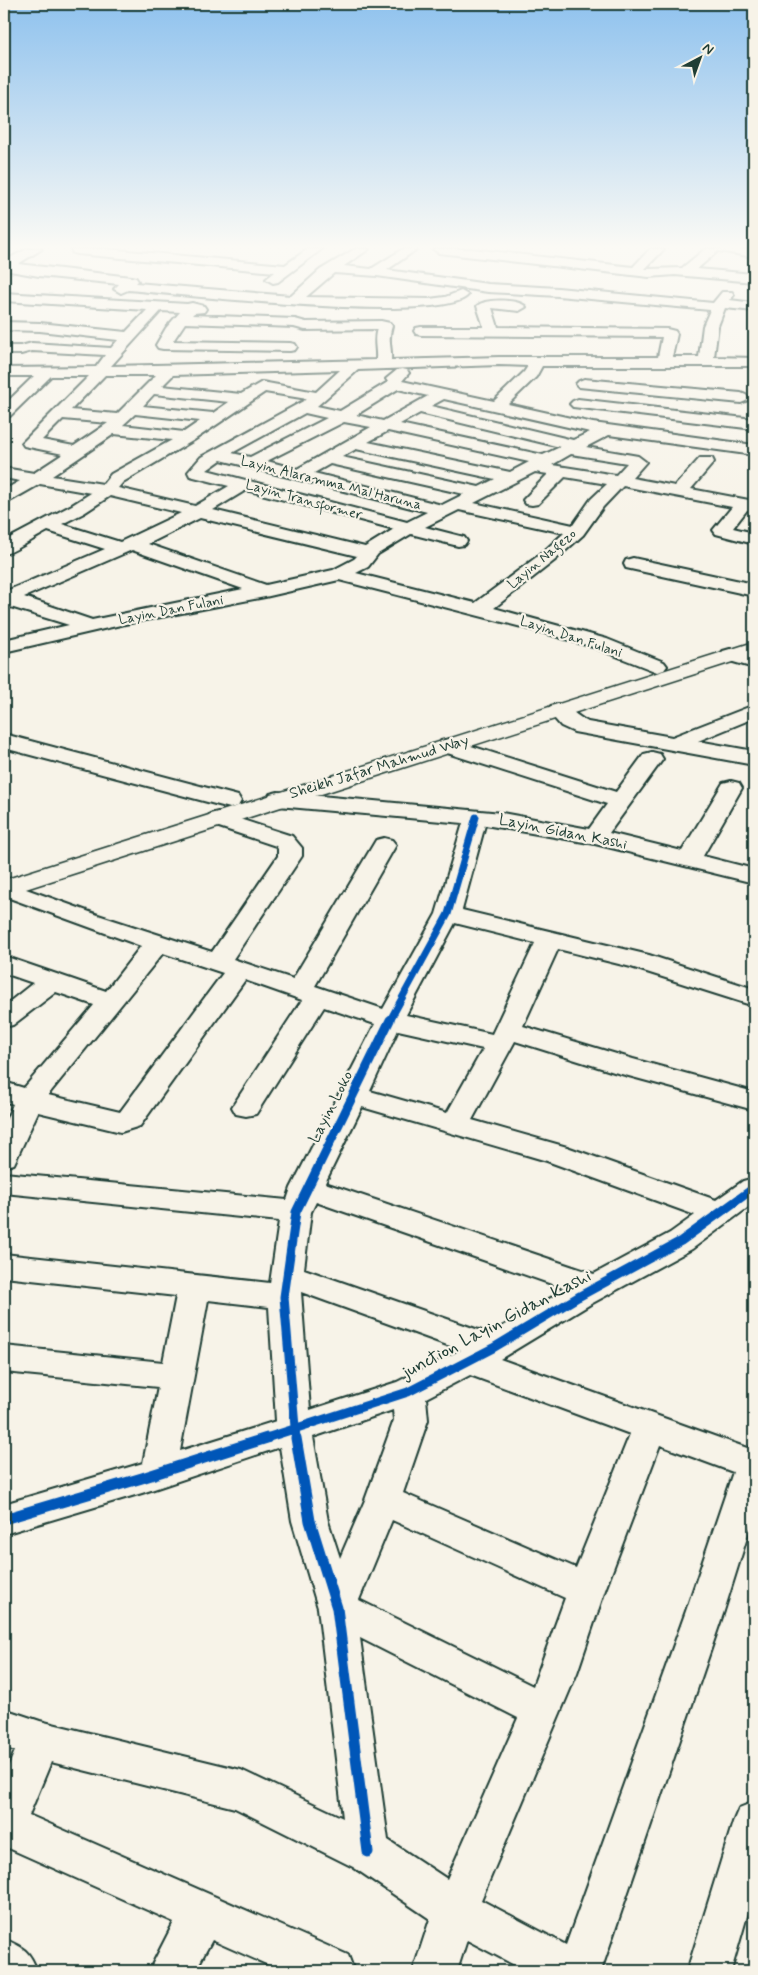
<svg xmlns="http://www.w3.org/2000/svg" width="758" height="1975" font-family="Mynerve,sans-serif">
	<rect width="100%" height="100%" fill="#f7f3e8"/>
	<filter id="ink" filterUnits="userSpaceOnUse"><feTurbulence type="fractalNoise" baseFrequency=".02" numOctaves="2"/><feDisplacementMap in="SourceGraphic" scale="10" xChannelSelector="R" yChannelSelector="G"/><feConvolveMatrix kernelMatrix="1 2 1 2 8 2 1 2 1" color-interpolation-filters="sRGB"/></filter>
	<g filter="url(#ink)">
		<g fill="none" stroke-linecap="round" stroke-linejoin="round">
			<g stroke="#1f3d34" stroke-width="4">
				<path id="minor" d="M27,249H42L18,264L131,277L136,278L138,281L136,283L291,296L320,270L355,249H369L344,266L371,269L403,249H417L387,270L488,284L558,288L713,303L722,292H732L734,295L730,300L754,303V311L725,308L718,326L714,357L754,358V366H542L536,377L508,404L593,423L754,445V455L609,435L586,447L638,456L646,462L632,478L675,486L700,458H712L714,462L691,489L754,501V511L747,510L733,528L754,533V544L716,534L713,530L732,507L623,486L603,507L583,535L554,561L494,608L607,639L664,662L667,666L664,670L657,672L593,647L545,633L339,580L265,597L125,624L4,652V640L69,625L4,605V592L105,549L48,531C36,537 15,552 4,554V541L72,505L91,493L40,484L10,501L4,502V490L20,481L4,478V468L34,473L63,454L24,446L22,443L89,376H51L10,416L4,418V405L34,376H4V368L96,367L105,355L32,351L21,354H4V346H21L32,343L111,348L118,340L40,331L4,330V322L40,323L126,332L147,310L4,301V293L187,304L192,303L204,306L206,309L204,312L194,313L192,315L295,319L306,322L381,321L390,323L392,326C387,342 392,345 391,360L499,357H658L662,337L421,335L416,334L414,331L416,328L421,327H484L477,306C485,298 519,299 526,307L519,311L492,308L498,327L667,329L675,331L677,334L672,357H699L703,326L710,310L558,296L488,292L377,276L334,273L306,297L429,299L445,297L461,291L468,295C445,325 176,294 128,290L121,293L114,289L119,284L39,276L4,270V261ZM161,311L180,312L166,328L156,345L158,348L163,349L290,351L295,350L297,347L295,344L290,343L173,341L185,323L294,327L305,330L377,329C373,340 377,349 376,360L111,366ZM499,365L528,366L524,372L494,401L402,381L409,373L407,370L402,369L397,370L386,379L388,382L340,411L317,406L358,370ZM340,370L316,392L262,382L241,394L162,386L173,375ZM105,375H156L117,414L71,410ZM398,389L428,396L383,421L356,415ZM265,392L307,399L212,451L201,457L188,472L190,476L229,486L195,506L118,488L123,482L194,440ZM154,394L229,402L213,413L143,406ZM444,399L590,432L573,440L431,406ZM305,413L327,418L250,457L232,453ZM420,413L560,447L543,455L400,424ZM135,414L200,421L184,432L123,425ZM63,419L108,423L74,446L42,440ZM344,422L371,427L297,469L267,461ZM388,431L529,462L510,472L368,442ZM114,434L172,440L111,474L103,484L52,476ZM356,449L495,479L479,487L342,457ZM571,454L627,463L616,475L552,465ZM221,460L427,512L407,522L207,470ZM330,464L464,494L442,505L314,473ZM535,472L548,474L523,500L526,504L532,505L538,504L565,477L607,484L591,499L573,525L474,503ZM246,490L394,529L365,547L213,510ZM110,496L181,513L120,542L62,524L84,513ZM459,510L564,533L542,553L475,603L356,573L368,567L378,554L411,534L458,546L464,545L467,541L464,537L425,527ZM200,518L357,556L354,559L333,570L266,585L148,544ZM132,550L243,589L92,620L24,597Z
					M71,249H106L285,265L308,249H322L278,282L273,283L266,279L275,272L77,254L73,253Z
					M433,249H471L633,267L650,249H664L645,269H649L682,268L705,249H754V257L718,251L697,269L754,274V282L675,275L649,277L439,253Z
					M584,379L741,393L746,395L749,398L746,401L741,403L579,387L576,384L579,381Z
					M578,399L754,419V429L573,407L570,404L573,401Z
					M633,558L754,584V596L626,568L624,564L626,560Z
					M730,649L754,656V668L723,659L720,655L723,651Z
					M558,704C569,706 577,717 588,722L672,737L754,705V718L698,741L754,751V765L574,732L561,726L547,710L551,706Z
					M4,734L238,796L241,801L238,806L230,808L4,748Z
					M449,739L616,792L644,754L652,752L660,754L663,759L609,833L682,851L723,783L731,781L739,783L742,788L703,856L754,869V883L595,844L485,825L462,910L649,955L754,989V1006L631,967L558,949L523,1026L633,1059L754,1092V1110L614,1072L515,1041L472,1120L567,1147L716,1200L743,1181L754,1178V1203L692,1249L589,1305L500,1359L747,1448L754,1446V1515L724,1611L601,1971H526L467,1940L457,1971H413L430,1919L353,1867L235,1808L51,1762L29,1815L348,1955L354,1971H282L212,1940L195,1971H149L174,1922L4,1846V1777L15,1751L4,1747V1709L40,1721L241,1770L343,1818L318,1608L292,1521L280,1447L142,1493L4,1534V1504L143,1463L158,1387L4,1372V1346L163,1362L176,1296L4,1277V1254L270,1283L279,1221L4,1193V1173L287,1200L291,1188L375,1024L324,1007L256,1114L246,1116L236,1114L232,1107L302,1000L245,980L140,1126L121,1132L38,1112L14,1164L4,1167V1125L13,1104L4,1101V1082L24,1088L94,1005L56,992L13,1025L4,1027V1006L33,983L4,973V956L106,991L141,946L4,896V881L98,915L212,952L278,856V849L276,846L210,824L206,819L210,814L218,812L292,836L302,848V856L233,959L293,979L376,840L384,838L392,840L396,845L315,986L383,1009L436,914L463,823L278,806L270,804L267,799L270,794L278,792L502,813L589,829L607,804L441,751L438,746L441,741ZM455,923L535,943L492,1034L406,1015ZM163,953L223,973L120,1112L48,1095ZM398,1030L483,1049L447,1113L370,1091ZM362,1107L547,1161L695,1215L670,1233L594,1274L325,1183ZM316,1202L566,1289L490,1334L304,1269L311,1212ZM301,1292L461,1350L397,1382L310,1410ZM208,1300L269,1307L276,1421L180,1451ZM470,1375L630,1434L576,1568L403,1493L428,1420L426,1398ZM393,1410L394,1420L365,1500L340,1558L328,1521L313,1437ZM660,1445L733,1472L686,1611L566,1945L481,1900L577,1673L605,1590ZM392,1520L565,1598L533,1686L359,1600ZM360,1638L518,1718L447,1879L388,1840Z
					M754,1802V1892L731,1971H687L733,1822L739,1808Z
					M4,1939C23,1947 30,1951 37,1971H4Z"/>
			</g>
			<g stroke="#1f3d34" stroke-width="3">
				<path id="major" d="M754,642V655L4,896V880Z"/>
			</g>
			<use href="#minor" fill="#f7f3e8" fill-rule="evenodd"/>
			<use href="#major" fill="#f7f3e8" fill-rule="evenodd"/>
			<g stroke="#f7f3e8" stroke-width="10">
				<path id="cycleway-far2" d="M389,1022L448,914L476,817"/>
			</g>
			<g stroke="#f7f3e8" stroke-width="12">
				<path id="cycleway-far1" d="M263,1439L408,1392L493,1348L578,1297L681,1241L754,1188
					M296,1439L284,1297L296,1212L390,1020"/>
			</g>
			<g stroke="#f7f3e8" stroke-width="14">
				<path id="cycleway" d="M296,1438L310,1521L337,1608L368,1852
					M4,1519L142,1478L267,1438"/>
			</g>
			<use href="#cycleway-far2" stroke="#0057b8" stroke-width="7"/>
			<use href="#cycleway-far1" stroke="#0057b8" stroke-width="9"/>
			<use href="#cycleway" stroke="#0057b8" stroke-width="11"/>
		</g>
	</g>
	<linearGradient id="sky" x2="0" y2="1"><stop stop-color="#8fc2ee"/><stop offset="0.47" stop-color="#fbfaf5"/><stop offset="1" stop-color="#fbfaf5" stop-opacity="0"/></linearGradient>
	<rect width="758" height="525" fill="url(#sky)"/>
	<g text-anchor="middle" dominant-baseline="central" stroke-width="4.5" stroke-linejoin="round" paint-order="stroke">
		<g font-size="14" fill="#1f3d34" stroke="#f7f3e8">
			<text transform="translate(331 483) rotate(14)">Layin Alaramma Mal Haruna</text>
			<text transform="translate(304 500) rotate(15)">Layin Transformer</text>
			<text transform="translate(542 559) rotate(-40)">Layin Nagezo</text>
			<text transform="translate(171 610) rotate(-11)">Layin Dan Fulani</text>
			<text transform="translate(571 637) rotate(18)">Layin Dan Fulani</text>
		</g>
		<g font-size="16" fill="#1f3d34" stroke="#f7f3e8">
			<text transform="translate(379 767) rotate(-17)">Sheikh Jafar Mahmud Way</text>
			<text transform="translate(563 832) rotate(11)">Layin Gidan Kashi</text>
			<text transform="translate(331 1107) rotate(-63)">Layin Loko</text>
		</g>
		<g font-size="19" fill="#1f3d34" stroke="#f7f3e8">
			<text transform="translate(496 1324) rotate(-28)">junction Layin Gidan Kashi</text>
		</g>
	</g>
	<rect width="758" height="1975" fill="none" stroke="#f7f3e8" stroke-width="20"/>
	<rect x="10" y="10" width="738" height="1955" fill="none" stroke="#1f3d34" stroke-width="2" filter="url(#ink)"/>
	<g transform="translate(700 58) rotate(41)" stroke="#f7f3e8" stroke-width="4" paint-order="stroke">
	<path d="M0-4L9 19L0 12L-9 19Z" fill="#1f3d34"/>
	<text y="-8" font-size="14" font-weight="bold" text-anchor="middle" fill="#1f3d34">N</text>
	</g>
</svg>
